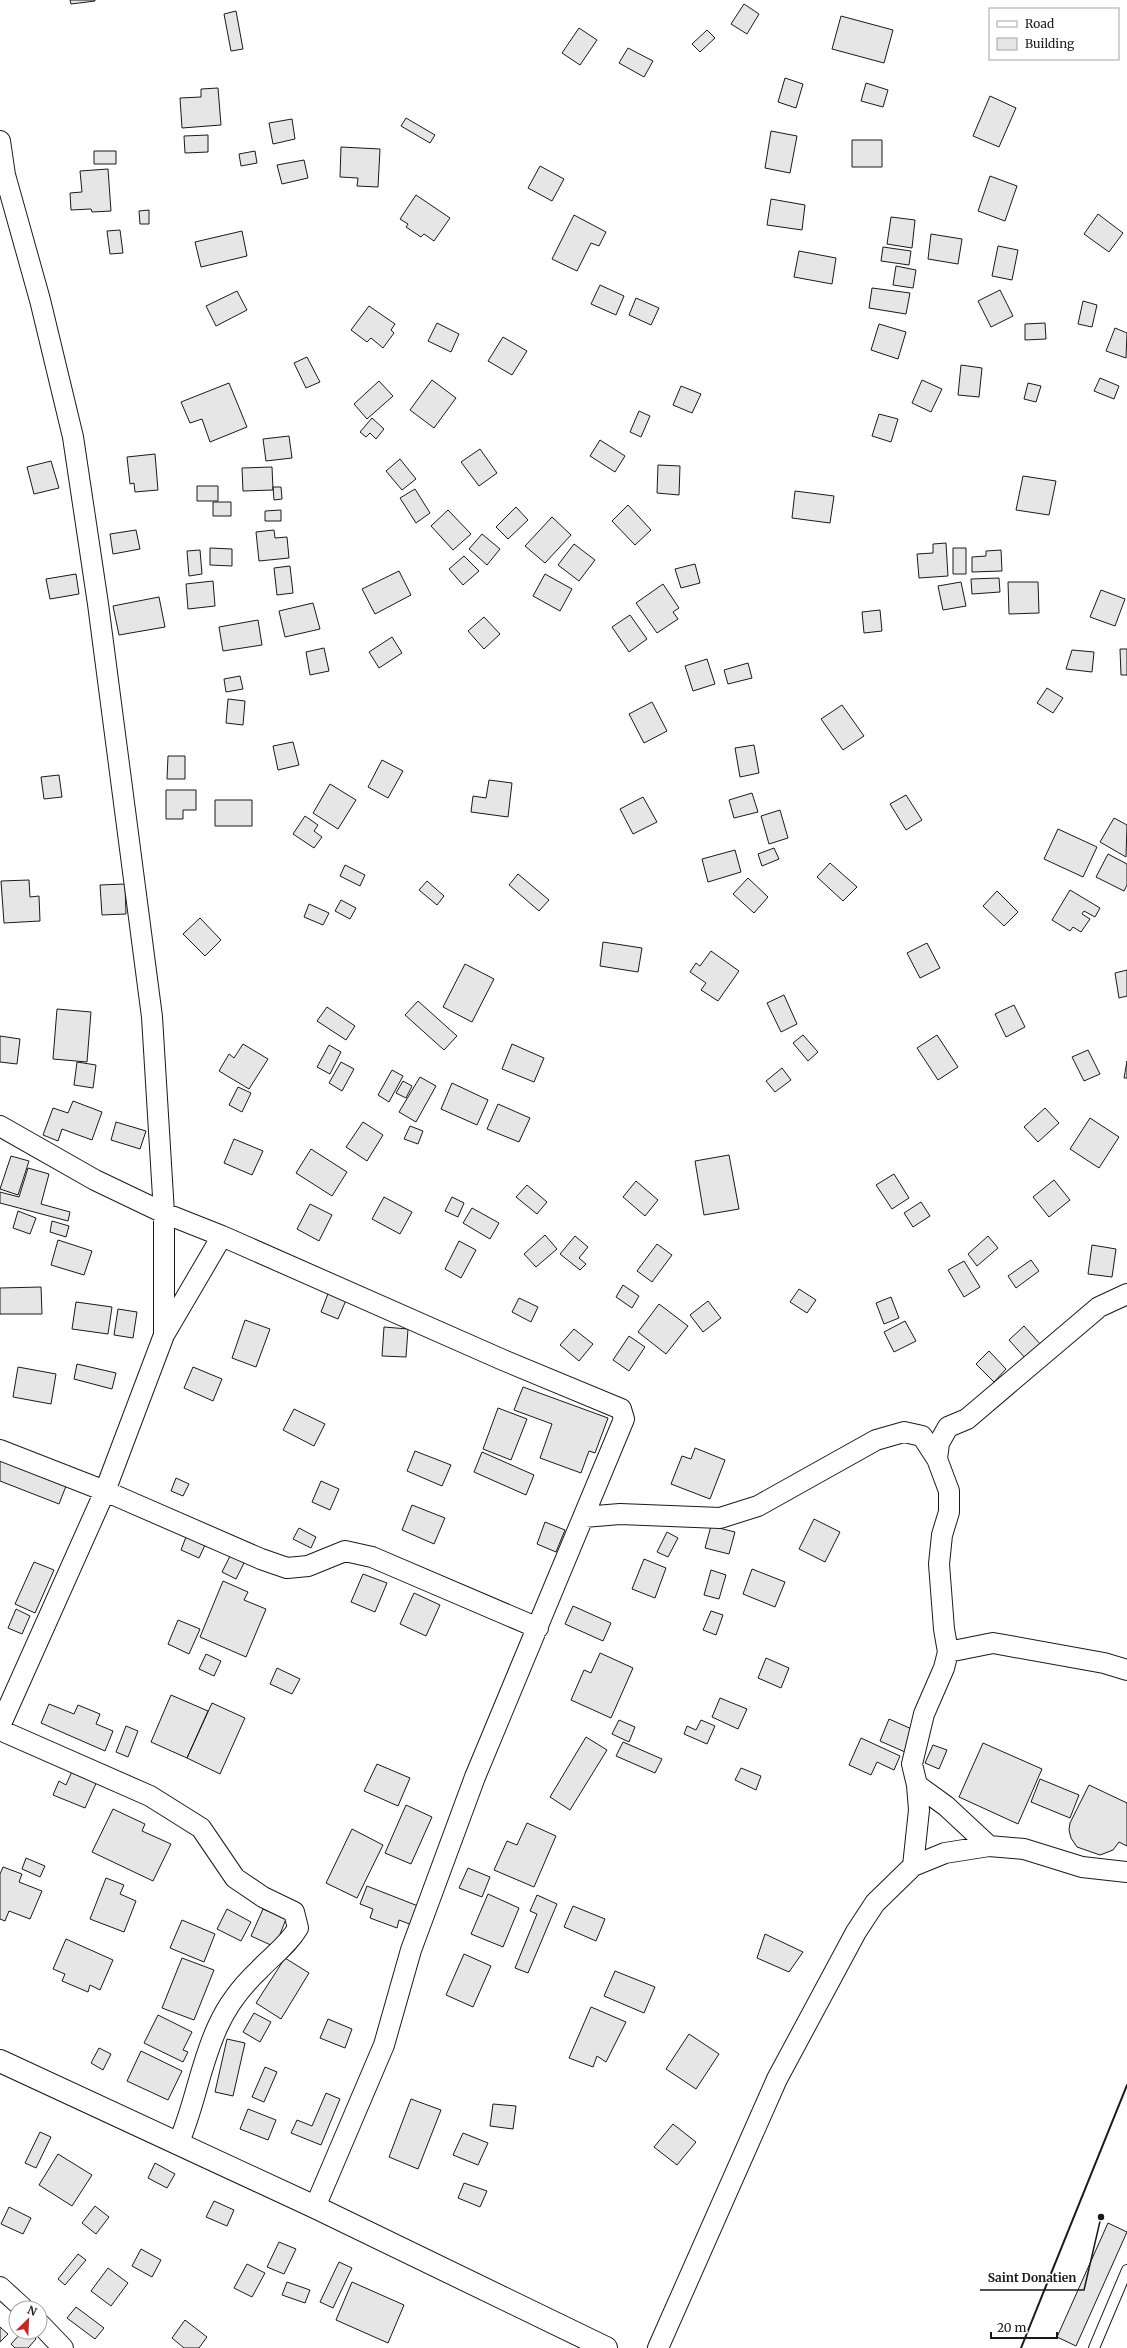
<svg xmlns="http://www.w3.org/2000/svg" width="1127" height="2348" font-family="Merriweather,serif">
	<rect width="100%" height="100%" fill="#fff"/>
	<path fill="#e6e6e6" stroke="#1a1a1a" d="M70,0H95V1L71,4Z
		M744,4L759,14L747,34L731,24Z
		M236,11L243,49L231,51L224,14Z
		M841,16L893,30L884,63L832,49Z
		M579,28L597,40L580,65L562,53Z
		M707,30L715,38L700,52L692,44Z
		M628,48L653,61L644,77L619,63Z
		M785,78L803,84L796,108L778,102Z
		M866,83L888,90L883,107L861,101Z
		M218,88L221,125L182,128L180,98L201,97V89Z
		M990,96L1016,108L999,147L973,136Z
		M406,118L435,135L430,143L401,126Z
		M292,119L295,139L273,144L269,123Z
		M771,131L797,136L790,173L765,168Z
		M208,135V152L185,153L184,136Z
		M852,140H882V167H852Z
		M341,147L380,149L378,187L357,186L358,178L340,177Z
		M94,151H116V164H94Z
		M255,151L257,163L241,166L239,154Z
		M304,160L308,178L282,184L277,165Z
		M540,166L564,179L552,201L528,188Z
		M108,169L111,211L92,212L91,209L71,210L70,193L82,192L80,171Z
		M990,176L1017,186L1005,221L978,211Z
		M416,195L450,218L434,241L424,234L421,237L406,227L408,224L400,219Z
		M771,199L805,205L802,230L767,225Z
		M149,210V224H140L139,211Z
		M1098,214L1123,233L1109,252L1084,234Z
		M574,215L606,232L599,246L591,243L577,271L552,259Z
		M891,217L915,220L912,248L887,244Z
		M120,230L123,253L110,254L107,231Z
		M242,231L247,256L201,267L195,242Z
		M931,234L962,239L958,264L928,259Z
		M998,246L1018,250L1012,280L992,276Z
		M883,247L911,251L909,265L881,261Z
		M799,251L836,258L832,284L794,277Z
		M896,266L916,270L913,288L893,285Z
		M600,285L624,296L616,315L591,304Z
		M872,288L910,293L906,314L869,308Z
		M1000,290L1013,316L991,327L978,301Z
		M237,291L247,310L216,326L206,306Z
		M636,298L659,308L651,325L629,315Z
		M1083,301L1097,305L1092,327L1078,324Z
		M369,306L395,324L391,330L394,333L383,348L371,338L367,342L351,330Z
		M437,323L459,334L451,352L428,341Z
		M1045,323L1046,339L1025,340V324Z
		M879,324L906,332L898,359L871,350Z
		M1115,328L1127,333L1126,358L1106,351Z
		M503,337L527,351L512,375L488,361Z
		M307,357L320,382L306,388L294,363Z
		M961,365L982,368L979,397L958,395Z
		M1100,378L1119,386L1114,399L1094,391Z
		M432,380L456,398L434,428L410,410Z
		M922,380L942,389L931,412L912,403Z
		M379,381L393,396L367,419L354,404Z
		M229,383L247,427L210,442L202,419L190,423L181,402Z
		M1028,383L1041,386L1036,402L1024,399Z
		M681,386L701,394L692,413L673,405Z
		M639,411L650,416L641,437L630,432Z
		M879,414L898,419L891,442L872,436Z
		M372,418L384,429L376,439L370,433L366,437L360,432Z
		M289,436L292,458L266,461L263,439Z
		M600,440L625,456L615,472L590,456Z
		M480,449L497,473L479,486L461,462Z
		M155,454L158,490L135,492L134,483L130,484L127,457Z
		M400,459L416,479L402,490L386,471Z
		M51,461L59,488L34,494L27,467Z
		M658,465L680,466L679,495L657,493Z
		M272,467L273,490L243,491L242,468Z
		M1023,476L1056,481L1049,515L1016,510Z
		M197,486H218V501H197Z
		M273,487H281L282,499L274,500Z
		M415,489L430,513L416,523L400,498Z
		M795,491L834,496L830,523L792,518Z
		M213,502H231V516H213Z
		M628,505L651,530L635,545L612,521Z
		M516,507L528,520L508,539L496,527Z
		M281,510V521H265V511Z
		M448,510L471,534L453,550L431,526Z
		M552,517L571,535L545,563L525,546Z
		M136,530L140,549L113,554L110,534Z
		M274,530L275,538L287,537L289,558L259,561L256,532Z
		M482,534L500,549L487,565L469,549Z
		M946,543L948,576L919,578L917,554L933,553V544Z
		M574,544L595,560L579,581L558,565Z
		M210,548L232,549V566L210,565Z
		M953,548H966V574H953Z
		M200,550L202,574L189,576L187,551Z
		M1001,550L1002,571L972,572V557L986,556V551Z
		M464,556L479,571L463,585L449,569Z
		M695,564L700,583L681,588L675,569Z
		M290,566L293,593L277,595L274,568Z
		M399,571L411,595L375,614L362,589Z
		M76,574L79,594L50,599L46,579Z
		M545,574L572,589L560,611L533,596Z
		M999,578L1000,592L972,594L971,579Z
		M213,581L215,606L188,609L186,584Z
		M961,582L966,606L943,610L938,586Z
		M1008,582H1038L1039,613L1009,614Z
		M663,584L679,608L673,612L678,619L657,633L636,603Z
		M1101,590L1125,599L1115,626L1090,617Z
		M159,597L165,627L119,635L113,606Z
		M313,603L320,629L285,637L279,611Z
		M880,610L882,631L864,633L862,612Z
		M630,615L647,639L629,652L612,627Z
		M484,617L500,634L484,649L468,631Z
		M258,620L262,645L223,651L219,627Z
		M392,637L402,653L379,668L369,652Z
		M324,648L329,671L310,675L306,652Z
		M1120,649H1127V675H1121Z
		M1072,650L1094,652L1092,672L1066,669Z
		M707,659L715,684L693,691L685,666Z
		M748,663L752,678L728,684L724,670Z
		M240,676L243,689L226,692L224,679Z
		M1047,688L1063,698L1053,713L1037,703Z
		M228,699L245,701L243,725L226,723Z
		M652,702L667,731L644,743L629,714Z
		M842,705L864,736L843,750L821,719Z
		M293,742L299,765L278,770L273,746Z
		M754,745L759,773L740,777L735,748Z
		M168,756H185V779H167Z
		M382,760L403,771L388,798L368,787Z
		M59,775L62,797L44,799L41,777Z
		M489,780L512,783L508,817L471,812L473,796L486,798Z
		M330,784L356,800L338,829L313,813Z
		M166,790H196V810H183V819H166Z
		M752,793L758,812L734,818L729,800Z
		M906,795L922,820L906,830L890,804Z
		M643,797L657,822L633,834L620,809Z
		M215,800H252V826H215Z
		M780,810L788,838L769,844L761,816Z
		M305,816L318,825L314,831L322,837L314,848L293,834Z
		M1114,818L1127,825L1126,857L1100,842Z
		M1058,829L1097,847L1083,877L1044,859Z
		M774,848L779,859L762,866L758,854Z
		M735,850L741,872L708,882L702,859Z
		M1108,854L1127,864V885L1124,891L1096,877Z
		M830,863L857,887L843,901L817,877Z
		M345,865L365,875L360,886L340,876Z
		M518,874L549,900L539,911L509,885Z
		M748,878L768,897L754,913L733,894Z
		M29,880L30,897L39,896L40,921L4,923L1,881Z
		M427,881L444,896L437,905L419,890Z
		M125,884L126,914L102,915L100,885Z
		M1070,890L1100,908L1095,917L1084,911L1082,914L1090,919L1081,932L1073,927L1070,931L1052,920Z
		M997,891L1018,912L1004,926L983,906Z
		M341,900L356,908L350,919L335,911Z
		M309,904L329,913L323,925L304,917Z
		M200,918L221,940L205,956L183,934Z
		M603,942L642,948L638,972L600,966Z
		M927,943L940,968L920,978L907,953Z
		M711,951L739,971L718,1001L701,990L706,983L690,972L696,963L700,966Z
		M465,964L494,979L472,1022L443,1007Z
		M1127,970V996L1119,998L1115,973Z
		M784,995L797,1024L781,1032L767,1003Z
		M418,1001L457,1036L444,1050L405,1015Z
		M1014,1005L1025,1027L1006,1037L995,1014Z
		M327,1007L355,1026L346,1040L317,1021Z
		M57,1009L91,1012L87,1062L53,1059Z
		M803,1035L818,1052L808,1061L793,1043Z
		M937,1035L958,1067L938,1080L917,1048Z
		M0,1036L20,1039L17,1064L0,1062Z
		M243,1044L268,1059L249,1089L219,1071L229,1054L234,1058Z
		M512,1044L544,1058L534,1082L502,1069Z
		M329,1045L341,1052L330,1074L317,1067Z
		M1088,1050L1100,1074L1084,1081L1072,1057Z
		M1127,1061V1078H1124Z
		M77,1062L96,1065L93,1088L74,1085Z
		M341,1062L354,1069L342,1091L329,1083Z
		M782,1068L791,1080L775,1092L766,1081Z
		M392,1070L403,1076L389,1102L378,1095Z
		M420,1077L436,1086L416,1122L399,1112Z
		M403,1081L412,1086L406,1098L396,1093Z
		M452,1083L488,1100L477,1125L441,1109Z
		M238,1087L251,1093L242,1112L229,1105Z
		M73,1101L102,1112L92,1140L62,1129L58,1141L43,1135L53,1108L68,1113Z
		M498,1104L530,1118L519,1142L487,1129Z
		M1045,1108L1059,1123L1038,1142L1024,1127Z
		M1090,1118L1119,1137L1099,1168L1070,1149Z
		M116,1122L146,1131L140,1149L111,1140Z
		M363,1122L383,1135L367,1161L346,1147Z
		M410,1126L423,1131L418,1144L404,1139Z
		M234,1139L263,1151L252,1175L224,1163Z
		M311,1149L347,1172L332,1196L296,1173Z
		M729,1155L739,1209L704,1215L695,1161Z
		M11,1156L29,1161L18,1195L0,1189Z
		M28,1168L49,1174L41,1204L70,1212L68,1221L0,1203V1192L19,1197Z
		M894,1174L909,1198L892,1209L876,1185Z
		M1054,1180L1070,1200L1049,1217L1033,1197Z
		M636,1181L658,1200L645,1216L623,1197Z
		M527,1185L547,1202L537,1214L516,1197Z
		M384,1197L412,1212L400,1234L372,1219Z
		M452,1197L464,1203L458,1217L445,1211Z
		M921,1202L930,1216L913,1227L904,1213Z
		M310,1204L332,1215L319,1241L297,1229Z
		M472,1208L499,1223L490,1239L463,1223Z
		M18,1211L36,1218L30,1234L13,1228Z
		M52,1221L69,1226L66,1237L50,1232Z
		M545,1235L557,1249L536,1267L524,1254Z
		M575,1236L588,1247L579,1258L586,1264L580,1270L560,1254Z
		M988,1236L998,1248L977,1266L968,1254Z
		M58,1240L92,1251L84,1275L51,1265Z
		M459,1241L476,1250L461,1278L445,1269Z
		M657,1244L672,1255L652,1282L637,1271Z
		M1092,1245L1116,1249L1112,1277L1088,1274Z
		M1031,1260L1039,1271L1016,1288L1008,1276Z
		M964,1261L980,1287L964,1297L948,1270Z
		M623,1285L639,1296L632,1308L616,1297Z
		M41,1287L42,1314H0V1288Z
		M799,1289L816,1300L807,1313L790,1302Z
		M329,1291L347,1298L338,1319L321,1312Z
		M891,1297L899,1318L884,1324L876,1303Z
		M519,1298L538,1307L531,1322L512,1312Z
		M708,1301L721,1318L703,1332L690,1315Z
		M76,1302L112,1307L108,1334L72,1329Z
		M659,1304L688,1326L666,1354L638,1332Z
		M118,1309L137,1312L133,1338L114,1335Z
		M245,1320L270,1329L256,1367L232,1358Z
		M905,1321L916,1341L894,1352L884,1332Z
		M1024,1326L1041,1345L1026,1359L1009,1340Z
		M384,1327L408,1329L406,1357L382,1356Z
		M574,1329L593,1344L579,1361L560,1345Z
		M629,1336L645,1347L629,1371L613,1360Z
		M989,1351L1006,1369L994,1382L976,1364Z
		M77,1364L116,1373L112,1389L74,1379Z
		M18,1367L56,1374L51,1404L13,1397Z
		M193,1367L222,1379L213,1401L184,1388Z
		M523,1387L608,1418L595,1453L589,1451L581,1473L540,1458L552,1424L514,1410Z
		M498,1408L527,1419L511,1460L483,1449Z
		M294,1409L325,1424L314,1446L283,1430Z
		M695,1448L725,1460L710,1499L671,1484L682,1456L691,1459Z
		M415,1451L451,1465L442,1486L407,1471Z
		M482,1452L534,1475L526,1495L474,1472Z
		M0,1453L68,1481L59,1504L0,1481Z
		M176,1478L189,1484L183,1496L171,1491Z
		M321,1481L339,1489L330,1510L312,1502Z
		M412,1505L445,1518L434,1544L402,1530Z
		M814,1519L840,1532L825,1562L799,1549Z
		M545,1522L565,1530L556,1552L537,1544Z
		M711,1526L735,1532L729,1554L705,1548Z
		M299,1528L316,1537L311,1548L293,1539Z
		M667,1532L678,1538L668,1557L657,1552Z
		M186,1537L205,1545L199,1558L181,1550Z
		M232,1552L246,1559L236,1579L222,1572Z
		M644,1559L666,1568L655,1598L632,1589Z
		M34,1562L54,1570L35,1613L15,1604Z
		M752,1569L785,1582L775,1607L743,1594Z
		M711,1570L726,1575L719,1599L704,1595Z
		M363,1574L387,1583L375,1612L351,1602Z
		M223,1581L248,1592L244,1600L266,1609L246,1657L200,1637Z
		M414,1593L440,1605L426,1636L400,1624Z
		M573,1606L611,1623L603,1641L565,1624Z
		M16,1609L30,1616L22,1634L8,1628Z
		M711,1611L723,1615L716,1635L703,1630Z
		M178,1620L200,1629L189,1654L168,1644Z
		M600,1653L633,1668L611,1718L571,1700L584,1670L591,1673Z
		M206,1654L221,1661L214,1676L199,1669Z
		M766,1658L789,1668L781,1688L758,1678Z
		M277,1668L300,1679L292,1694L270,1684Z
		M171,1695L208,1711L187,1758L151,1742Z
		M720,1698L747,1709L738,1729L712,1717Z
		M212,1703L245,1718L220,1774L187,1758Z
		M49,1704L74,1714L78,1705L100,1714L96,1724L113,1731L105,1751L41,1723Z
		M889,1719L914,1730L905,1752L880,1741Z
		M619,1720L635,1727L629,1742L612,1734Z
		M701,1720L715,1726L707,1744L684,1734L687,1726L696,1730Z
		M126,1726L138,1731L128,1757L116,1752Z
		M586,1737L607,1750L570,1810L550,1797Z
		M861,1738L900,1756L894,1770L877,1762L871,1775L849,1765Z
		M623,1742L662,1759L655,1773L616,1756Z
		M983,1743L1042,1769L1018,1824L959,1797Z
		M933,1745L947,1750L939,1769L925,1763Z
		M377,1764L410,1778L398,1806L364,1791Z
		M741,1768L761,1776L756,1790L735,1780Z
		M73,1769L98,1779L85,1808L53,1795L59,1781L66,1785Z
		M1040,1779L1079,1795L1070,1818L1031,1802Z
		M1089,1785L1127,1803V1846L1119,1842L1113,1850L1100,1855L1077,1847L1071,1838L1069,1830L1070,1823Z
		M406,1805L432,1817L411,1864L385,1853Z
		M113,1809L145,1824L142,1831L171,1844L153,1881L92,1852Z
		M527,1823L556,1836L534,1887L494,1870L507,1841L517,1845Z
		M352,1829L383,1845L357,1898L326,1883Z
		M26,1858L45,1866L40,1877L22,1869Z
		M3,1867L22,1874L19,1882L42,1891L30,1919L9,1911L5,1921L0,1919V1874Z
		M468,1868L490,1877L482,1897L459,1888Z
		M106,1878L124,1885L120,1894L136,1901L124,1932L90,1919Z
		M367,1886L418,1906L412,1925L399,1920L397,1928L370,1918L373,1909L360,1904Z
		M488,1894L519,1908L503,1947L471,1934Z
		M537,1895L557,1904L528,1973L515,1968L537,1914L530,1911Z
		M573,1906L605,1919L596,1941L564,1927Z
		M227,1909L251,1922L241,1941L217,1929Z
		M263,1909L286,1919L275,1947L251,1936Z
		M182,1920L215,1934L204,1962L170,1948Z
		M765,1934L803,1952L789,1972L757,1958Z
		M66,1939L113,1960L100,1990L90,1985L88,1992L62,1981L65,1974L53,1969Z
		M464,1954L491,1966L473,2007L446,1995Z
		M182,1958L214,1970L194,2020L162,2008Z
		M285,1958L309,1973L281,2019L256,2003Z
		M615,1971L655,1987L644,2013L604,1996Z
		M591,2007L626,2022L606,2062L597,2056L593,2067L569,2058Z
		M254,2013L271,2022L260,2042L243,2032Z
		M158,2015L192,2032L183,2050L188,2052L183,2062L144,2043Z
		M328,2019L352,2029L345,2048L320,2038Z
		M689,2034L719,2054L696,2089L666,2069Z
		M227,2039L245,2043L233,2096L215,2092Z
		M99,2048L111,2054L103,2070L91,2063Z
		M141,2051L182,2071L168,2100L127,2081Z
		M265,2067L277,2072L264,2102L252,2097Z
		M326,2093L340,2099L321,2145L291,2133L297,2120L312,2126Z
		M411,2099L441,2110L418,2169L389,2157Z
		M493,2104L516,2106L513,2129L490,2126Z
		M248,2109L276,2120L268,2140L240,2129Z
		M673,2124L696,2142L677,2165L654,2147Z
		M40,2132L51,2137L36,2168L25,2163Z
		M463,2133L488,2143L478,2165L453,2155Z
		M58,2154L92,2175L72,2206L39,2185Z
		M155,2163L175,2174L167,2188L148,2178Z
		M464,2183L487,2191L480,2207L458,2198Z
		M214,2201L234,2210L227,2226L206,2217Z
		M95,2206L109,2217L96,2234L82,2223Z
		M9,2207L31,2218L23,2234L1,2224Z
		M1108,2223L1127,2232L1076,2346L1057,2337Z
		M279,2242L296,2249L284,2274L267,2267Z
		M141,2249L161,2260L152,2277L132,2266Z
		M78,2254L86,2260L65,2285L58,2279Z
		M339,2262L352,2268L333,2308L320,2302Z
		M247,2264L265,2273L252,2297L234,2288Z
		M108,2268L128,2283L111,2306L91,2291Z
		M287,2282L310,2290L305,2303L282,2295Z
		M352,2282L404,2305L388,2343L336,2320Z
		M76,2307L104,2328L95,2339L67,2318Z
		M185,2320L207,2337L199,2348H184L172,2338Z
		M0,2327L8,2334L0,2342Z
		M22,2332H29L36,2339L28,2348H15L11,2344Z"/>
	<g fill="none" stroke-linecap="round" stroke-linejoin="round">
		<g stroke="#1a1a1a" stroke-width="12">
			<path id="lane" d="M1094,2348L1127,2270"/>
		</g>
		<g stroke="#1a1a1a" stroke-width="22">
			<path id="street" d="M0,141L5,175L40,300L73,437L98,604L152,1017L164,1213V1335
				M0,1126L95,1180L164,1213L222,1236L503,1360L621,1409L624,1419L475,1777L411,1950L384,2045L315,2207
				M0,1450L105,1491L261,1559L287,1568L308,1566L345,1551L372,1557L538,1628
				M584,1517L620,1514L720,1518L758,1506L876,1440L904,1432L922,1436L937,1459
				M948,1652L993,1643L1104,1663L1127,1670
				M0,1726L105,1491L164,1335L222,1236
				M0,1730L150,1796L201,1828L235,1878L263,1897L294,1912L298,1928C288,1945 273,1955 259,1970C243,1985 227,2006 218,2026C200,2064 195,2106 178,2144
				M917,1785L946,1806L989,1846
				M913,1866L919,1810L917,1785L912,1764L924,1714L944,1668L948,1652L944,1629L939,1564L942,1535L949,1512V1491L937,1459L939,1443L948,1427L967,1419L1099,1307L1127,1294
				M0,2287L23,2308
				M40,2324L63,2348
				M658,2348L777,2079L856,1932L875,1903L913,1866L945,1853L989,1846L1024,1849L1082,1867L1127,1872"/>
		</g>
		<g stroke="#1a1a1a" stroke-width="24">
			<path id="primary" d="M0,2061L315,2207L606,2348"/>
		</g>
		<use href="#lane" stroke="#fff" stroke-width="10"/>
		<use href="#street" stroke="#fff" stroke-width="20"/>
		<use href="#primary" stroke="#fff" stroke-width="22"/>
		<path stroke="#1a1a1a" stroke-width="2" d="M1021,2348L1127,2085"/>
	</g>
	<path fill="none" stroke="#1a1a1a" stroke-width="1.5" d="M1101 2217L1084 2290H980"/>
	<circle fill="#1a1a1a" stroke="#fff" stroke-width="1.5" cx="1101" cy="2217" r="4"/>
	<g font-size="12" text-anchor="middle" font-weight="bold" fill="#1a1a1a" stroke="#fff" stroke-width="3" stroke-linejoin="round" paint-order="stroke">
		<text x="1032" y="2282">Saint Donatien</text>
	</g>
	<rect x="989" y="8" width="130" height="52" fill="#ffffff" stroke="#a3a3a3"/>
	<rect x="997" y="21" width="20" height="6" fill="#ffffff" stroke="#a3a3a3"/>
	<text x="1025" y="28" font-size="12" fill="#1a1a1a">Road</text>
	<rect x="997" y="38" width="20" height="12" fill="#e6e6e6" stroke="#a3a3a3"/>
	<text x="1025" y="48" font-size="12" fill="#1a1a1a">Building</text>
	<g transform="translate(28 2320) rotate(24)"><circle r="19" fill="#ffffff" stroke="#a3a3a3"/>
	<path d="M0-3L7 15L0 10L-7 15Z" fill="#c62828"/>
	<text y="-6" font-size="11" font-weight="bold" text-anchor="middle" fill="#1a1a1a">N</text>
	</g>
	<path d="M991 2332v6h66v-6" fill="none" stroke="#1a1a1a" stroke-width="2"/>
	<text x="997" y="2332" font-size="12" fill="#1a1a1a" stroke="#ffffff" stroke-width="3" paint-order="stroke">20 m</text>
</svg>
